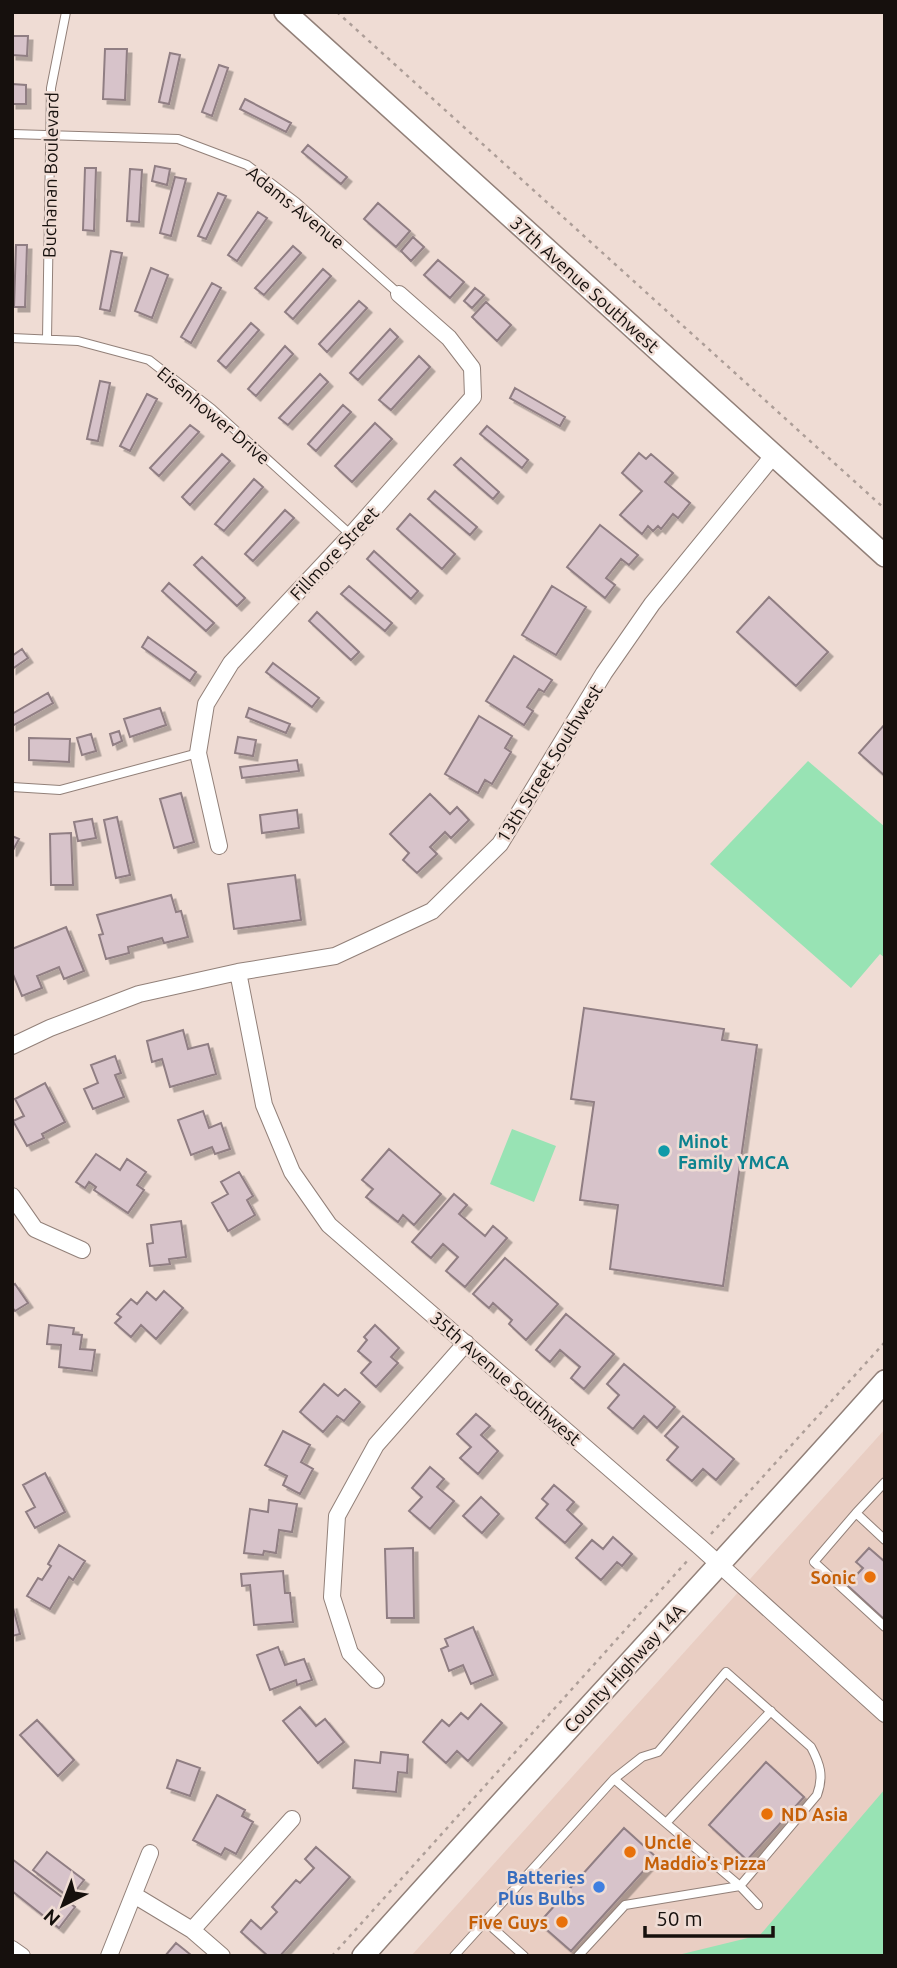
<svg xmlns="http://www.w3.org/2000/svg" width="897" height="1968" font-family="Ubuntu,sans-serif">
	<defs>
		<filter id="shadow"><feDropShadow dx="4.5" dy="4.5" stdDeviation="0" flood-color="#0004"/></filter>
	</defs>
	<rect width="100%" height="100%" fill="#efdcd4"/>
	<path fill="#e9cec3" d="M885,1429V1956H411Z"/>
	<path fill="#98e3b4" d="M808,761L885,827V958L880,954L851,988L710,864Z
		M512,1129L556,1146L534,1202L490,1184Z
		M885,1789V1956H674L760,1935Z"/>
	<path fill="#d7c3ca" stroke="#907e83" stroke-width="2" filter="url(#shadow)" d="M12,36H28L27,56L12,55Z
		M105,49H127L125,100L103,99Z
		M170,53L180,55L169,104L159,102Z
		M219,65L228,68L212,116L202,112Z
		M12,84L26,85V104H12Z
		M245,99L291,123L286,132L240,109Z
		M308,145L347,177L341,184L302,152Z
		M155,166L170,169L167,185L152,181Z
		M85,168H96L94,231L83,230Z
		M130,169L142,170L139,222L127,221Z
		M175,177L186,179L171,236L160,233Z
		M218,193L226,196L206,239L198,236Z
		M378,203L410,231L396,247L364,219Z
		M258,212L267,218L237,261L228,255Z
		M413,237L424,247L411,261L401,251Z
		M16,245H27L25,307H14Z
		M293,246L301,253L264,295L255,288Z
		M111,251L122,253L110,311L100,309Z
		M438,260L464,282L450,298L424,275Z
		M151,268L168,275L152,318L135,311Z
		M323,269L331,276L293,319L285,312Z
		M212,283L221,288L191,343L181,337Z
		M475,288L484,295L472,308L464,301Z
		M359,301L367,308L327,352L319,344Z
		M486,302L511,325L497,341L472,317Z
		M251,323L259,330L226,368L218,361Z
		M390,329L398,337L358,380L350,373Z
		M285,346L293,354L256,396L248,389Z
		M419,356L430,367L391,410L379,400Z
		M320,374L328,382L288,425L279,418Z
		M100,381L110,383L98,441L87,439Z
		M515,388L565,417L560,426L510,398Z
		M147,394L157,399L130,451L120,446Z
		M343,405L351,412L316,451L308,444Z
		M375,423L392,439L352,482L335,466Z
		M190,425L199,432L159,476L150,468Z
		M487,426L528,460L522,468L480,434Z
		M639,453L646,459L651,454L673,473L665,482L690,503L678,518L673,514L661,529L658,526L653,531L648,526L642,534L620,515L642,491L622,473Z
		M222,454L230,461L190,505L182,497Z
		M461,458L499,492L493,499L454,465Z
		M254,479L263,487L224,531L215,524Z
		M435,491L477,527L470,535L428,499Z
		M285,510L294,518L253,561L245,554Z
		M410,514L455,554L442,569L397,529Z
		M600,525L638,555L629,565L621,559L606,578L615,585L605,598L567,567Z
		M374,551L418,591L411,599L367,559Z
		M202,557L245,598L237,606L194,565Z
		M169,583L214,623L206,631L162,591Z
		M349,586L392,623L385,631L341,594Z
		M552,586L586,607L556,655L522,635Z
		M769,597L828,652L796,686L737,632Z
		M317,612L359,652L351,660L309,621Z
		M148,637L196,672L190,681L142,647Z
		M22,649L28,658L12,669V656Z
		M514,656L552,680L544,692L539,689L527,707L533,711L524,725L486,701Z
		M273,663L319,698L312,707L266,672Z
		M48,693L53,703L12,726V714Z
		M160,708L166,725L130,737L124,719Z
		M249,708L290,724L286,733L246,717Z
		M479,716L512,736L505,748L511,752L492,784L485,780L478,793L445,774Z
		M885,724V776L859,753Z
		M119,731L122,741L113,745L110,734Z
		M91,734L96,751L82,755L77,738Z
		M238,737L256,740L253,756L235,753Z
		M29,738L70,739L69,762L29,760Z
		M297,760L299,771L242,778L240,767Z
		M181,793L194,842L174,848L160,799Z
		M430,794L450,814L457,807L469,820L451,838L445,832L430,847L437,854L417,873L403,860L409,853L390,834Z
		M297,810L299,828L262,833L260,815Z
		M117,817L130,875L116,878L104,820Z
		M92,819L96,838L78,841L74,822Z
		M71,833L73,885H51L50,834Z
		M12,836L19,839L12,852Z
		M295,875L301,920L234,929L228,884Z
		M171,895L176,912L181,911L188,937L164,943L162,938L128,947L129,953L106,959L99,935L103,934L97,915Z
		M66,927L84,971L64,979L59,967L37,976L42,988L22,996L12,972V949Z
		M584,1008L724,1029L722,1040L757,1045L723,1286L610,1269L618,1205L580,1200L594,1102L571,1099Z
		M183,1030L188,1049L208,1044L216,1074L170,1087L162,1059L152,1062L147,1041Z
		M115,1056L121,1073L115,1075L124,1097L93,1109L84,1089L98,1083L91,1065Z
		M45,1083L65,1122L42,1134L44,1138L27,1146L13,1121L24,1116L15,1099Z
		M203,1111L209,1128L221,1123L230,1149L215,1154L212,1147L191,1155L178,1120Z
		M389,1149L441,1194L414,1225L403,1215L398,1222L366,1197L373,1189L362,1180Z
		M96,1154L120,1170L127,1159L146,1172L137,1185L144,1190L128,1213L94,1190L96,1187L89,1182L85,1188L76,1182Z
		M239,1172L253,1196L247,1200L255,1215L228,1231L212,1203L228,1194L221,1182Z
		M454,1194L467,1205L459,1214L485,1236L493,1226L507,1238L465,1287L446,1271L458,1257L443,1244L431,1258L412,1242Z
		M181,1221L186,1257L169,1259L170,1264L150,1266L147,1244L153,1243L151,1225Z
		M505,1258L558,1304L526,1340L509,1324L512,1320L493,1303L489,1308L473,1294Z
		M15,1284L28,1303L15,1311L12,1307V1286Z
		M164,1291L183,1308L156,1339L141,1325L131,1337L115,1323L121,1317L117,1314L131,1299L137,1304L147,1292L156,1300Z
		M566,1314L614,1354L584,1389L571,1378L580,1367L560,1350L550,1362L536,1350Z
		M49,1325L74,1328L73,1334L82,1335L80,1349L95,1350L92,1371L59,1367L61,1345L47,1344Z
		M375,1325L399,1348L391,1357L398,1363L376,1387L361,1373L371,1362L358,1351L367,1340L364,1337Z
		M624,1364L675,1407L657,1428L644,1416L633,1429L608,1408L619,1395L607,1384Z
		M324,1384L338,1396L345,1389L360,1402L344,1421L337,1416L323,1432L300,1412Z
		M476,1414L490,1426L481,1435L498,1451L478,1474L460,1458L471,1447L457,1434Z
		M683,1416L734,1459L716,1480L703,1469L692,1481L667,1460L678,1447L665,1436Z
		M283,1431L310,1445L301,1462L313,1469L300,1494L283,1485L287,1476L265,1465Z
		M430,1467L444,1479L437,1487L454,1501L430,1529L409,1511L422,1497L412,1488Z
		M45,1473L65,1512L35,1528L26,1512L35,1507L23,1485Z
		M554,1485L574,1502L567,1510L582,1524L565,1543L536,1518L548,1504L542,1499Z
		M481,1497L499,1514L482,1533L463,1516Z
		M269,1500L297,1504L292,1532L279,1530L276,1553L264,1551L263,1555L244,1553L250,1509L268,1512Z
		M613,1537L632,1554L622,1566L617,1562L601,1580L576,1558L592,1540L603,1549Z
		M59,1545L85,1561L73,1580L69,1577L50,1609L27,1596L38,1578L42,1580L51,1566L48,1564Z
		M413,1548L414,1618H387L385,1549Z
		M869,1548L885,1562V1620L847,1585L863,1568L856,1562Z
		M283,1571L285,1593H290L293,1622L254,1625L250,1585L242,1586L241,1574Z
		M12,1604L20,1634L12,1636Z
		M473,1627L493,1675L471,1684L463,1665L449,1671L441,1649L448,1646L445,1639Z
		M278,1647L285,1665L304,1659L312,1680L297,1685L296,1680L270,1690L257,1655Z
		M481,1704L502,1723L468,1761L457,1751L446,1763L423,1742L442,1720L449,1726L461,1713L468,1719Z
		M300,1707L316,1726L325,1719L344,1742L318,1763L283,1721Z
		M37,1720L74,1760L58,1776L20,1735Z
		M381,1752L408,1755L407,1773L398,1772L396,1792L353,1788L355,1760L380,1763Z
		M177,1760L200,1768L190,1796L167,1788Z
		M766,1762L804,1797L747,1860L709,1825Z
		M217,1795L245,1810L242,1816L253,1822L236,1854L225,1848L221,1855L193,1840Z
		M624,1828L656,1857L571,1951L539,1923Z
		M316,1847L350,1877L280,1956H268L241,1932L251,1920L261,1929L277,1912L272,1907L296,1880L300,1883L314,1868L305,1859Z
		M47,1852L84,1880L70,1898L33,1870Z
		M12,1859L75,1907L59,1928L12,1891Z
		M176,1943L191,1955L190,1956H165Z"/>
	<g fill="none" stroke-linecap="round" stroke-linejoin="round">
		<g stroke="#928079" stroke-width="10">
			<path id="lane" d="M12,134L178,139L247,165L296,202L399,294
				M12,338L78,341L149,360L212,409L351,535
				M47,339L51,88L66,12
				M12,787L60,790L198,753
				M856,1513L885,1482
				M885,1540L856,1513L814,1562L885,1627
				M614,1779L740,1886L758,1905
				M666,1823L771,1711
				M485,1921L524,1956
				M454,1956L614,1779L642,1757L658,1752L726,1672L811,1747C820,1764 824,1776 817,1795L740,1886L625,1905L578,1956"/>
		</g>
		<g stroke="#928079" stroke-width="18">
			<path id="street" d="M219,846L198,753L206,704L231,663L351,535L473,397L472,368L449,338L399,294
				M238,972L264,1105L292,1172L329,1225L700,1547L885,1714
				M12,1046L50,1028L139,994L238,972L335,956L432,911L500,844L604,673L652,604L773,456
				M12,1196L35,1229L82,1250
				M376,1680L350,1653L332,1597L337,1516L376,1445L466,1343
				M134,1895L192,1930L222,1956
				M192,1930L292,1819
				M12,1949L22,1956
				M109,1956L150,1853"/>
		</g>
		<g stroke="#928079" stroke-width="24">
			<path id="secondary" d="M285,12L885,556
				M363,1956C535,1763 713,1574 885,1381"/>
		</g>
		<path stroke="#ad9e98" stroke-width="2.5" stroke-dasharray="3.5 5" stroke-linecap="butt" d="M337,12L885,509
			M711,1534L885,1342
			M332,1956L688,1560"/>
		<use href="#lane" stroke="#fff" stroke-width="8"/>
		<use href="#street" stroke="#fff" stroke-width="16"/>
		<use href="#secondary" stroke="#fff" stroke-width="21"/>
	</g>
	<circle fill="#0f9aa8" stroke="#efdcd4" stroke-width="2.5" cx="664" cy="1151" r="7"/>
	<g fill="#e8710a" stroke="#efdcd4" stroke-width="2.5">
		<circle cx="870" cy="1577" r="7"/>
		<circle cx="767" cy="1814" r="7"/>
		<circle cx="630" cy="1852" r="7"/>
		<circle cx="562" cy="1922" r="7"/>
	</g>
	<circle fill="#3f7fe0" stroke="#efdcd4" stroke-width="2.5" cx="599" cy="1887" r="7"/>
	<g text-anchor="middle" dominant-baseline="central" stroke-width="5" stroke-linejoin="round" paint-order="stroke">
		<g font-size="18" fill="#16100d" stroke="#efdcd4">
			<text transform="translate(50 175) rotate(-89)">Buchanan Boulevard</text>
			<text transform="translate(296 207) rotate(39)">Adams Avenue</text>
			<text transform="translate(585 284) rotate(42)">37th Avenue Southwest</text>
			<text transform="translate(214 415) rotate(40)">Eisenhower Drive</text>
			<text transform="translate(334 553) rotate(-47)">Fillmore Street</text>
			<text transform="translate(549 763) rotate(-58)">13th Street Southwest</text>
			<text transform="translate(506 1378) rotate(41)">35th Avenue Southwest</text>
			<text transform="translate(624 1668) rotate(-47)">County Highway 14A</text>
		</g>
		<g font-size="18" font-weight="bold" fill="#0d838f" stroke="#efdcd4" text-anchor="start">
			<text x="678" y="1141">Minot<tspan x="678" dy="21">Family YMCA</tspan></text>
		</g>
		<g font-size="18" font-weight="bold" fill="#c56008" stroke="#efdcd4" text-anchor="end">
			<text x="856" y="1577">Sonic</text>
			<text x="781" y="1814" text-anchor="start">ND Asia</text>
			<text x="644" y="1842" text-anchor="start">Uncle<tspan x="644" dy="21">Maddio’s Pizza</tspan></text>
			<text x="548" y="1922">Five Guys</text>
		</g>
		<g font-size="18" font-weight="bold" fill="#366cbe" stroke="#efdcd4" text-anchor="end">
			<text x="585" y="1877">Batteries<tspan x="585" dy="21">Plus Bulbs</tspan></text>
		</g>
	</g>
	<rect width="897" height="1968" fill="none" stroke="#16100d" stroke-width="28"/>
	<g transform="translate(63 1905) rotate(222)" stroke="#efdcd4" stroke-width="5" paint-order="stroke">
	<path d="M0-5L12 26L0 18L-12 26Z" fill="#16100d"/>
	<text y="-10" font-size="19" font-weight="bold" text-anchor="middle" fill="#16100d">N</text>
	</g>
	<path d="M645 1926v10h128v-10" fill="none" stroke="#16100d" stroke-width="3.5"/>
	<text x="656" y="1926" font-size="21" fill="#16100d" stroke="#efdcd4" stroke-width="5" paint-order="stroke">50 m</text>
</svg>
